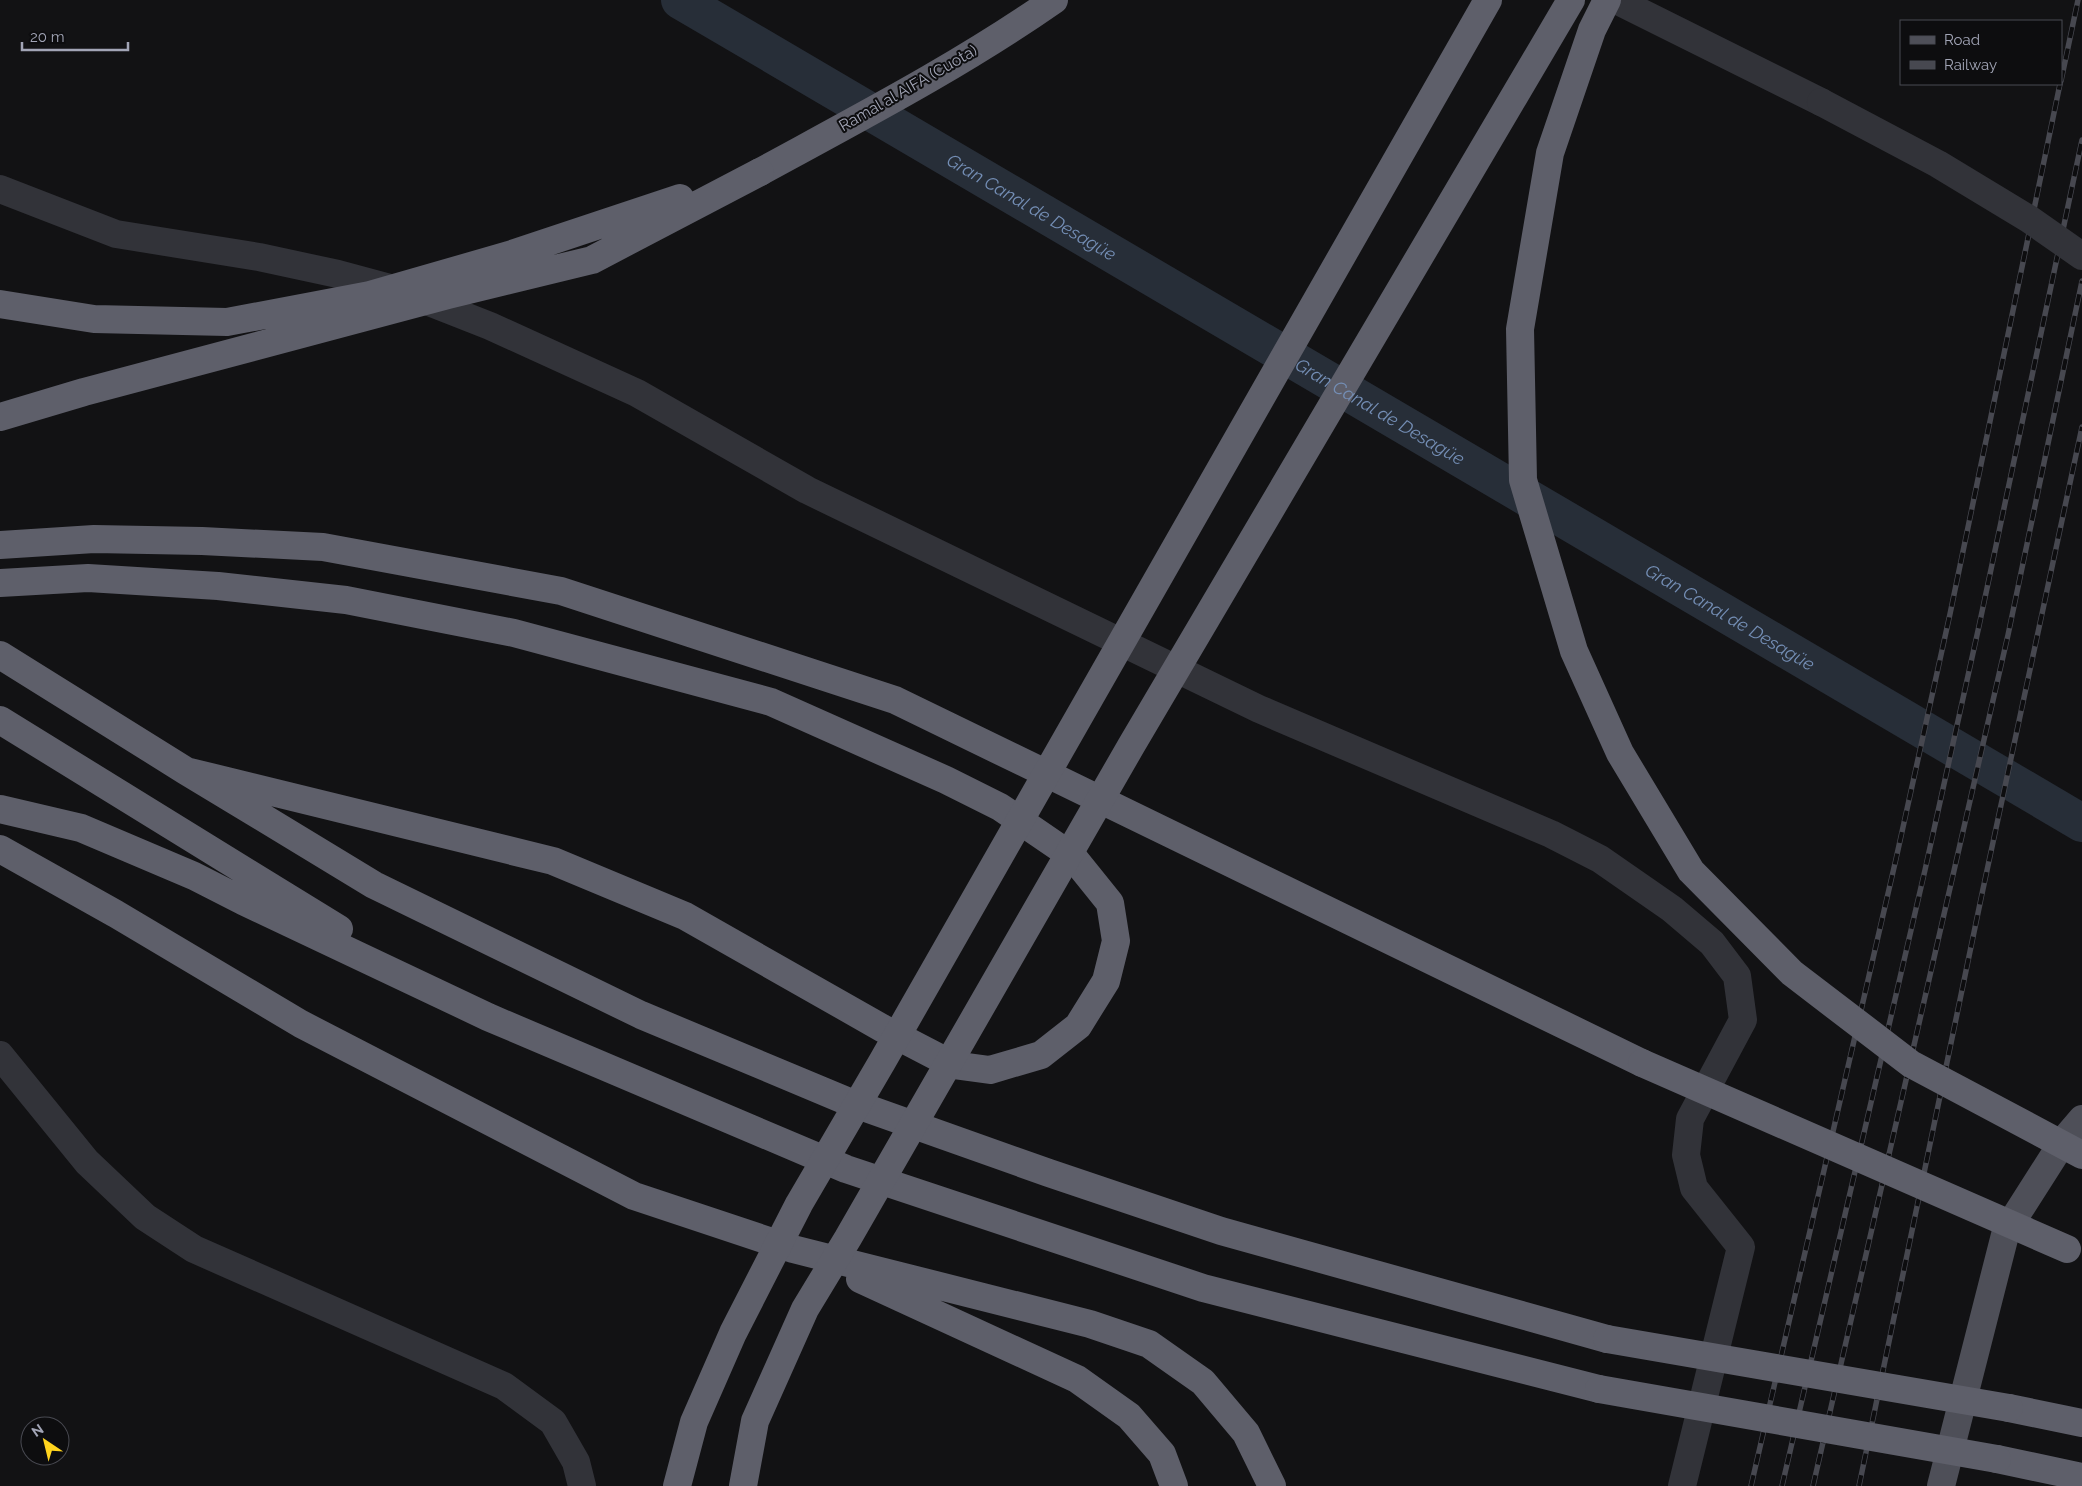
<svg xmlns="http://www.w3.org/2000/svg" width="2082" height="1486" font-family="Raleway,sans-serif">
	<rect width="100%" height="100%" fill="#121214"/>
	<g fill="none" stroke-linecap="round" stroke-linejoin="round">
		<path stroke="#272e38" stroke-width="38" id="s1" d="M680,0L2082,823"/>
		<path stroke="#323339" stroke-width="28" d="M1616,0L1821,102
			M0,189L116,234L259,257L338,274L401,291L490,326L637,393L807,490L1259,709L1551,834L1600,859L1672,909L1712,943L1737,976L1743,1020L1690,1119L1686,1155L1694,1188L1741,1247L1682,1486
			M0,1055L87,1162L145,1217L194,1249L504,1386L553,1422L576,1462L582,1486"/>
		<path stroke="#4e4f58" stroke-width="28" d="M1941,1486L2006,1231L2064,1140L2082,1119"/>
		<path stroke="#5e5f6a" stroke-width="28" d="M760,172C859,118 961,65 1054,0
			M0,545L94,539L202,541L323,547L561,591L895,700L1642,1063
			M0,583L88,578L218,586L346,600L514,633L771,702L946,780L1000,807L1073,857L1110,903L1116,941L1106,981L1078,1026L1041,1055L990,1070L953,1065L882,1028L685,916L553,861L186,771
			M0,655L186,771L374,885L641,1015L849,1102L1049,1173L1221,1231L1607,1339
			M0,720L339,929
			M0,809L81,828L194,876L243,901L488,1017L846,1169L1203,1288L1599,1389
			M0,849L116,914L301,1024L634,1196L793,1249L1090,1324L1149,1344L1203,1382L1246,1433L1272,1486
			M860,1279L1077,1379L1129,1416L1162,1454L1174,1486
			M2009,1408L2082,1423
			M1997,1459L2082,1477"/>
		<g stroke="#474850" stroke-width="5.5">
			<path id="rail" d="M2061,81L2078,0
				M1751,1486L1896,859L1950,614L2060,84
				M1782,1486L1925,870L1979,626L2082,140
				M1813,1486L2008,635L2082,281
				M1859,1486L1983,889L2082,427"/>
		</g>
		<use href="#rail" stroke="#0d0d0f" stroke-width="4" stroke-dasharray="11" stroke-linecap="butt"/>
		<path stroke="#323339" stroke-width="28" d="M1821,102L1938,164L2029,219L2082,256"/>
		<path stroke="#5e5f6a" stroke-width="28" d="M1607,0L1592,30L1550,153L1520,329L1523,480L1574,651L1620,753L1691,871L1792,973L1911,1064L2082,1155
			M0,304L94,319L227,322L370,295L509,255L680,198
			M0,417L84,392L448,295L592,260L760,172
			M1642,1063L2067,1249
			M1607,1339L2009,1408
			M1599,1389L1997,1459
			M677,1486L694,1422L733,1333L799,1204L882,1062L1488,0
			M743,1486L755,1421L805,1309L848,1238L1131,746L1571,0"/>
	</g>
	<g text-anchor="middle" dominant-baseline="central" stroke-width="4" stroke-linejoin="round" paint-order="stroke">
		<g font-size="16" fill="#a2a5b6" stroke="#0d0d0f">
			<text transform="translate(908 88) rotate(-30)">Ramal al AIFA (Cuota)</text>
		</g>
		<g font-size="18" font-style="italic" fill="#748eb5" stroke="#0d0d0f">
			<text stroke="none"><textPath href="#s1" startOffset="408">Gran Canal de Desagüe</textPath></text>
			<text stroke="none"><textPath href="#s1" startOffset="812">Gran Canal de Desagüe</textPath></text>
			<text stroke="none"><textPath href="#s1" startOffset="1218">Gran Canal de Desagüe</textPath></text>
		</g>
	</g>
	<rect x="1900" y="20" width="162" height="65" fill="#0d0d0f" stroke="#494a52"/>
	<rect x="1910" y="36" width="25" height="8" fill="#4e4f58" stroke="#494a52"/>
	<text x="1944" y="45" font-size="15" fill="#a2a5b6">Road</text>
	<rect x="1910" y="61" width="25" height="8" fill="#474850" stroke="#494a52"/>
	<text x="1944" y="70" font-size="15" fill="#a2a5b6">Railway</text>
	<g transform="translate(45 1441) rotate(325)"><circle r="24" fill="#0d0d0f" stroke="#494a52"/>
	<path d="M0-4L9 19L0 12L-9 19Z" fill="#ffd41e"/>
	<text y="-8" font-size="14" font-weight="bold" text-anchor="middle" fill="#a2a5b6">N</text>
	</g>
	<path d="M22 42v8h106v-8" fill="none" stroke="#a2a5b6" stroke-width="2.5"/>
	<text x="30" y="42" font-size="15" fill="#a2a5b6" stroke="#0d0d0f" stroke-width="4" paint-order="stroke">20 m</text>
</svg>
